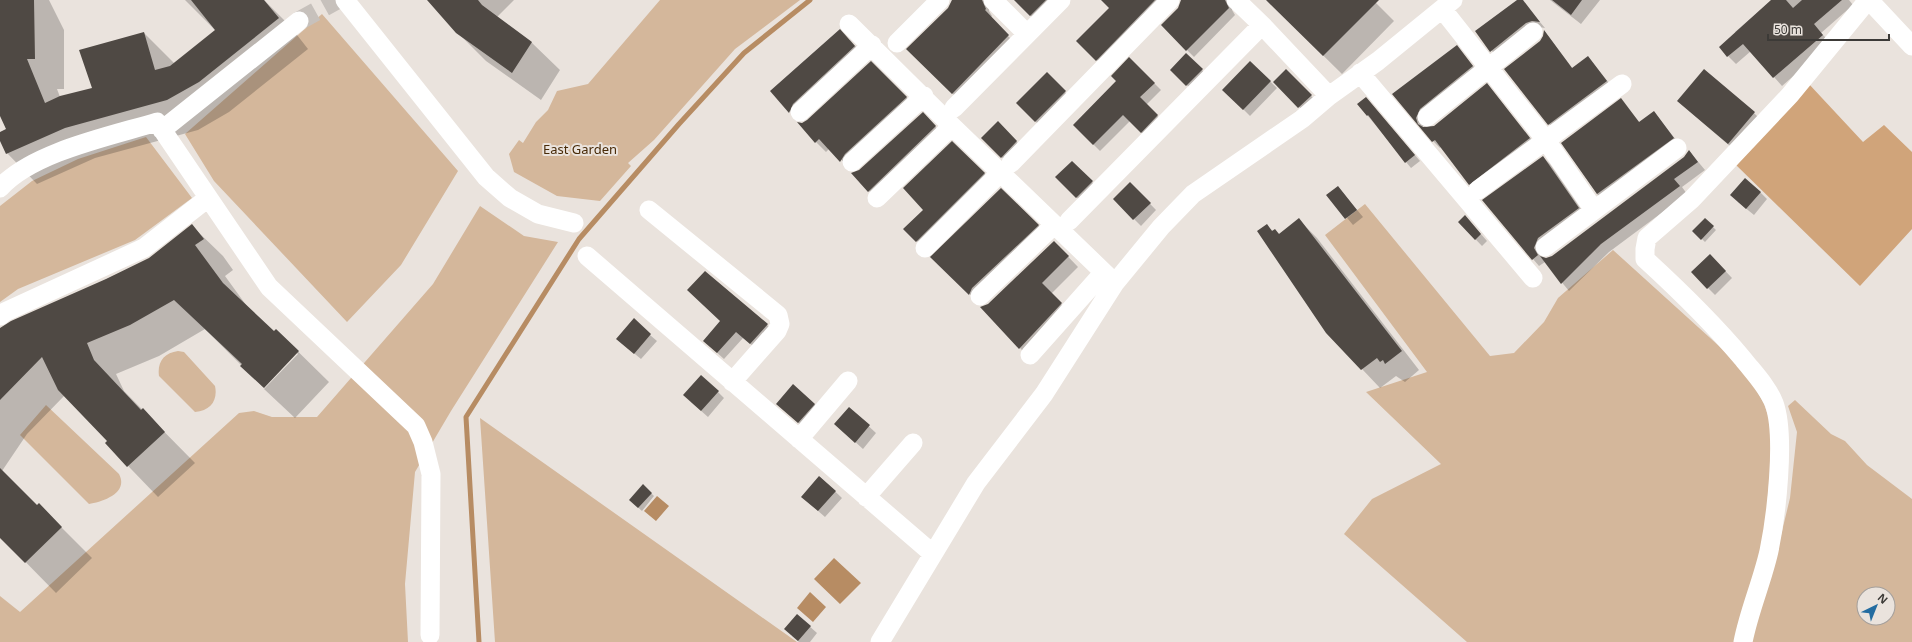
<svg xmlns="http://www.w3.org/2000/svg" width="1912" height="642" font-family="'Noto Sans',sans-serif">
	<rect width="100%" height="100%" fill="#eae3dd"/>
	<path fill="#d4b79b" fill-rule="evenodd" d="M660,0H800L735,49L654,140L628,163L631,166L600,201L557,196L514,172L509,154L519,140L523,143L536,122L548,110L557,91L588,84Z
		M322,14L458,171L401,265L347,322L214,181L185,134Z
		M146,137L192,198L135,240L18,289L0,302V206L32,181L78,159Z
		M1365,204L1490,356L1514,353L1544,322L1558,298L1613,250L1730,356L1750,378L1764,404L1769,418L1773,435L1763,556L1735,642H1467L1344,534L1372,499L1441,464L1366,392L1427,372L1325,235Z
		M480,206L524,236L558,242L451,411L415,472L405,584L408,642H0V596L20,612L239,413L254,411L272,417H317L433,284Z
		M178,351L184,352L215,386C218,400 211,411 195,412L159,376C157,362 164,353 178,351Z
		M1795,400L1831,434L1845,441L1867,465L1912,499V642H1748L1776,556L1790,498L1797,432L1788,406ZM1864,594H1888V618H1864Z
		M46,405L119,474C129,493 103,502 89,504L20,435Z
		M480,418L797,642H495Z"/>
	<path fill="#d0a47a" d="M1808,83L1863,142L1884,125L1912,152V229L1860,286L1735,164Z"/>
	<path fill="#b78c63" d="M657,496L669,506L656,521L644,511Z
		M834,558L861,583L840,604L814,579Z
		M810,592L826,607L813,622L797,608Z"/>
	<path fill="#0003" d="M0,0H49L64,30V89H57L60,97L93,89L144,33L175,64L216,31L185,0H264L290,26L308,49L229,112L198,130L95,158L37,184L7,153L0,138V133L7,130L0,114Z
		M429,0H514L497,17L531,42L560,70L541,100L486,61L457,32Z
		M952,0H983L989,6V11L992,16L990,18L1015,43L959,100L908,49L949,8Z
		M1015,0H1065L1039,24Z
		M1102,0H1165L1105,68L1078,41L1111,8Z
		M1196,0H1228L1232,4V10L1235,15L1194,57L1162,25Z
		M1267,0H1373L1394,21L1342,74Z
		M1550,0H1600L1581,24Z
		M1772,0H1849L1853,5L1821,33L1831,43L1782,86L1751,51L1736,64L1728,56L1737,34L1735,32Z
		M1522,1L1545,28L1539,27L1498,58L1476,32Z
		M1545,32L1573,69L1588,57L1613,88L1555,131L1549,124L1541,41Z
		M850,40L864,56L802,114L800,122L772,91Z
		M1457,47L1479,73L1426,115L1423,127L1428,129L1434,127L1487,84L1536,145L1476,191L1441,147L1440,148L1433,141L1393,94Z
		M1186,54L1209,77L1194,92L1171,70Z
		M1130,59L1161,90L1146,105L1164,122L1148,139L1130,121L1100,151L1074,125L1118,81Z
		M871,62L916,107L852,171L830,148L826,152L816,142L802,124L808,121Z
		M1250,62L1277,88L1250,116L1224,90Z
		M1286,70L1318,103L1306,114L1275,82Z
		M1047,74L1075,102L1046,132L1017,103Z
		M1621,100L1640,123L1654,112L1680,145L1604,201L1597,194L1562,143Z
		M1358,104H1371L1420,161L1411,168Z
		M1689,111L1754,113L1764,123L1738,153Z
		M922,114L946,137L879,201L869,191Z
		M998,123L1023,148L1009,164L989,145Z
		M1690,152L1705,170L1682,187L1687,194L1609,252L1569,291L1545,262L1539,266L1533,259L1543,157L1550,164L1585,215L1545,245L1540,255L1542,258L1546,259L1552,257L1684,158Z
		M1072,162L1099,189L1083,204L1057,177Z
		M984,173L994,183L927,251L905,229Z
		M1130,183L1156,210L1141,226L1114,199Z
		M1338,187L1363,217L1353,225L1328,195Z
		M1760,192L1767,199L1754,215L1738,202Z
		M1465,216L1487,241L1482,246L1459,222Z
		M1705,219L1716,230L1705,242L1694,231Z
		M1299,220L1317,238L1419,370L1405,382L1396,376L1380,388L1327,332L1266,225L1273,231L1279,234Z
		M1038,225L1048,235L980,304L932,257Z
		M192,226L223,256L233,270L225,276L249,309L274,332L276,330L329,382L295,418L264,389L298,354L296,352L263,387L205,329L159,356L116,374L124,391L195,463L158,497L106,443L108,441L65,395L27,434L2,471L37,506L39,505L92,558L56,593L4,540L0,533V330L149,259Z
		M1054,242L1078,267L1051,294L1071,314L1030,358L1020,348L988,305Z
		M1710,255L1732,278L1715,295L1692,272Z
		M721,321L767,325L774,331L758,350L743,338L724,359L704,341Z
		M650,335L657,341L641,359L624,345Z
		M718,392L724,398L708,417L691,402Z
		M814,404L821,411L805,429L784,410Z
		M849,408L876,433L863,449L842,430Z
		M820,477L842,498L825,517L809,503Z
		M643,485L654,496L642,511L633,503Z
		M798,616L817,633L810,642H799L792,636Z"/>
	<g fill="none" stroke-linecap="round" stroke-linejoin="round">
		<path stroke="#b78c63" stroke-width="5" d="M479,642L466,417L579,239L679,124L744,53L810,0"/>
	</g>
	<path fill="#4f4944" d="M0,0H34L35,59H27L45,103L60,96L92,88L79,50L144,32L155,70L170,66L215,30L191,0H264L279,18L199,82L167,100L65,128L6,154L0,141V132L6,129L0,116Z
		M427,0H478L482,5L532,42L512,73L456,33Z
		M952,0H982L986,9L985,10L1009,35L952,94L906,49L948,8Z
		M1014,0H1046L1030,16Z
		M1101,0H1155L1096,61L1076,41L1109,8Z
		M1181,0H1225L1229,8L1186,51L1161,25L1178,8Z
		M1266,0H1379L1323,56Z
		M1517,0H1523L1540,22L1532,21L1526,23L1490,52L1475,31Z
		M1552,0H1582L1571,15Z
		M1771,0H1786L1793,8L1802,0H1842L1814,24L1823,35L1773,78L1743,44L1727,57L1719,47Z
		M840,29L855,46L793,104L789,113L770,91Z
		M1544,30L1572,68L1588,56L1607,81L1548,125L1504,69L1540,41L1543,36Z
		M1457,45L1473,66L1420,109L1416,118L1418,124L1423,127L1434,126L1487,83L1530,138L1469,185L1435,140L1432,142L1392,94Z
		M1186,53L1203,69L1186,86L1170,70Z
		M1129,57L1155,83L1140,97L1158,115L1141,133L1123,115L1093,145L1073,125L1116,81L1111,76Z
		M871,61L907,97L845,154L840,162L819,139L815,143L797,122L802,123L807,120Z
		M1250,61L1271,81L1243,110L1222,90Z
		M1286,69L1312,95L1298,108L1273,82Z
		M1704,69L1755,112L1728,144L1677,101Z
		M1047,72L1066,91L1035,122L1016,103Z
		M1366,97L1415,155L1405,163L1368,115L1367,116L1357,104Z
		M1621,98L1639,122L1654,111L1674,138L1597,194L1561,143Z
		M923,112L936,126L868,192L851,173L859,170Z
		M998,121L1017,141L1001,158L981,138Z
		M952,141L985,173L916,242L903,229L923,210L903,188Z
		M1689,150L1698,162L1674,179L1680,186L1601,244L1561,284L1540,256L1546,258L1552,256L1684,157Z
		M1543,156L1579,208L1538,238L1534,248L1538,255L1532,260L1482,200Z
		M1072,161L1093,181L1076,198L1055,177Z
		M1745,178L1761,192L1746,209L1730,195Z
		M1130,182L1151,203L1133,220L1113,199Z
		M1338,186L1357,210L1345,219L1326,195Z
		M1001,188L1039,225L972,288L969,295L930,257Z
		M1465,215L1481,234L1475,240L1458,222Z
		M1299,218L1402,351L1385,364L1383,360L1380,362L1377,358L1361,370L1326,333L1257,231L1267,224L1272,231L1275,229L1279,234Z
		M1705,218L1714,226L1701,240L1692,231Z
		M192,224L204,239L195,245L223,283L274,331L276,329L299,351L264,388L240,366L242,364L174,300L130,325L87,343L94,360L141,410L143,408L165,432L127,467L105,443L107,441L58,390L42,357L0,400V328L11,321L106,279L149,258Z
		M1054,241L1069,256L1042,283L1062,303L1019,349L980,307L988,304Z
		M1710,254L1726,271L1707,289L1691,272Z
		M705,271L768,324L750,344L736,332L717,353L703,341L720,321L687,290Z
		M634,318L651,334L634,354L616,339Z
		M701,375L719,391L701,411L683,395Z
		M793,384L815,404L798,423L776,404Z
		M849,407L870,425L855,443L834,424Z
		M0,468L37,505L39,503L62,527L25,563L0,538Z
		M819,476L836,491L818,511L801,497Z
		M643,484L652,493L638,508L629,500Z
		M797,614L811,626L798,641L784,629Z"/>
	<g fill="none" stroke-linecap="round" stroke-linejoin="round">
		<path stroke="#c7c1bc" stroke-width="19" stroke-dasharray="19 10" stroke-linecap="butt" d="M299,21L337,0"/>
		<path stroke="#fff" stroke-width="19" d="M345,0L486,177L510,198L538,214L574,223
			M993,0L1027,34
			M1236,0L1262,25L1329,96
			M1869,0L1912,46
			M1443,10L1545,139L1594,210
			M849,24L952,126L1115,283
			M897,43L940,0
			M1360,73L1533,278
			M954,108L1061,0
			M800,112L872,45
			M1427,117L1533,32
			M162,130L299,21
			M852,162L924,96
			M1011,163L1170,0
			M0,188C32,152 111,136 157,122L269,287L416,426L423,442L431,474L430,635
			M1478,190L1622,84
			M877,198L952,126
			M649,210L778,315L780,324L777,331L732,382
			M1069,221L1262,25
			M1545,247L1677,148
			M925,248L1001,172
			M587,256L933,554
			M980,296L1054,225
			M0,316L5,312L144,248L208,198
			M1030,355L1103,273
			M799,439L848,381
			M866,497L913,443
			M880,642L976,483L1044,394L1115,283L1161,227L1193,194L1302,119L1329,96L1378,61L1453,0
			M1743,642C1749,611 1762,582 1769,551C1776,517 1786,436 1774,403C1767,386 1754,373 1743,359C1712,322 1680,291 1645,259V249L1647,238L1692,199L1790,95L1868,0"/>
	</g>
	<g text-anchor="middle" dominant-baseline="central" stroke-width="4" stroke-linejoin="round" paint-order="stroke">
		<g font-size="13" fill="#482a07" stroke="#eae3dd">
			<text x="580" y="149">East Garden</text>
		</g>
	</g>
	<g transform="translate(1876 606) rotate(43)"><circle r="19" fill="#eae3dd" stroke="#a49f9b"/>
	<path d="M0-3L7 15L0 10L-7 15Z" fill="#246ca0"/>
	<text y="-6" font-size="11" font-weight="bold" text-anchor="middle" fill="#3c3a37">N</text>
	</g>
	<path d="M1768 34v6h121v-6" fill="none" stroke="#3c3a37" stroke-width="2"/>
	<text x="1774" y="34" font-size="12" fill="#3c3a37" stroke="#eae3dd" stroke-width="3" paint-order="stroke">50 m</text>
</svg>
